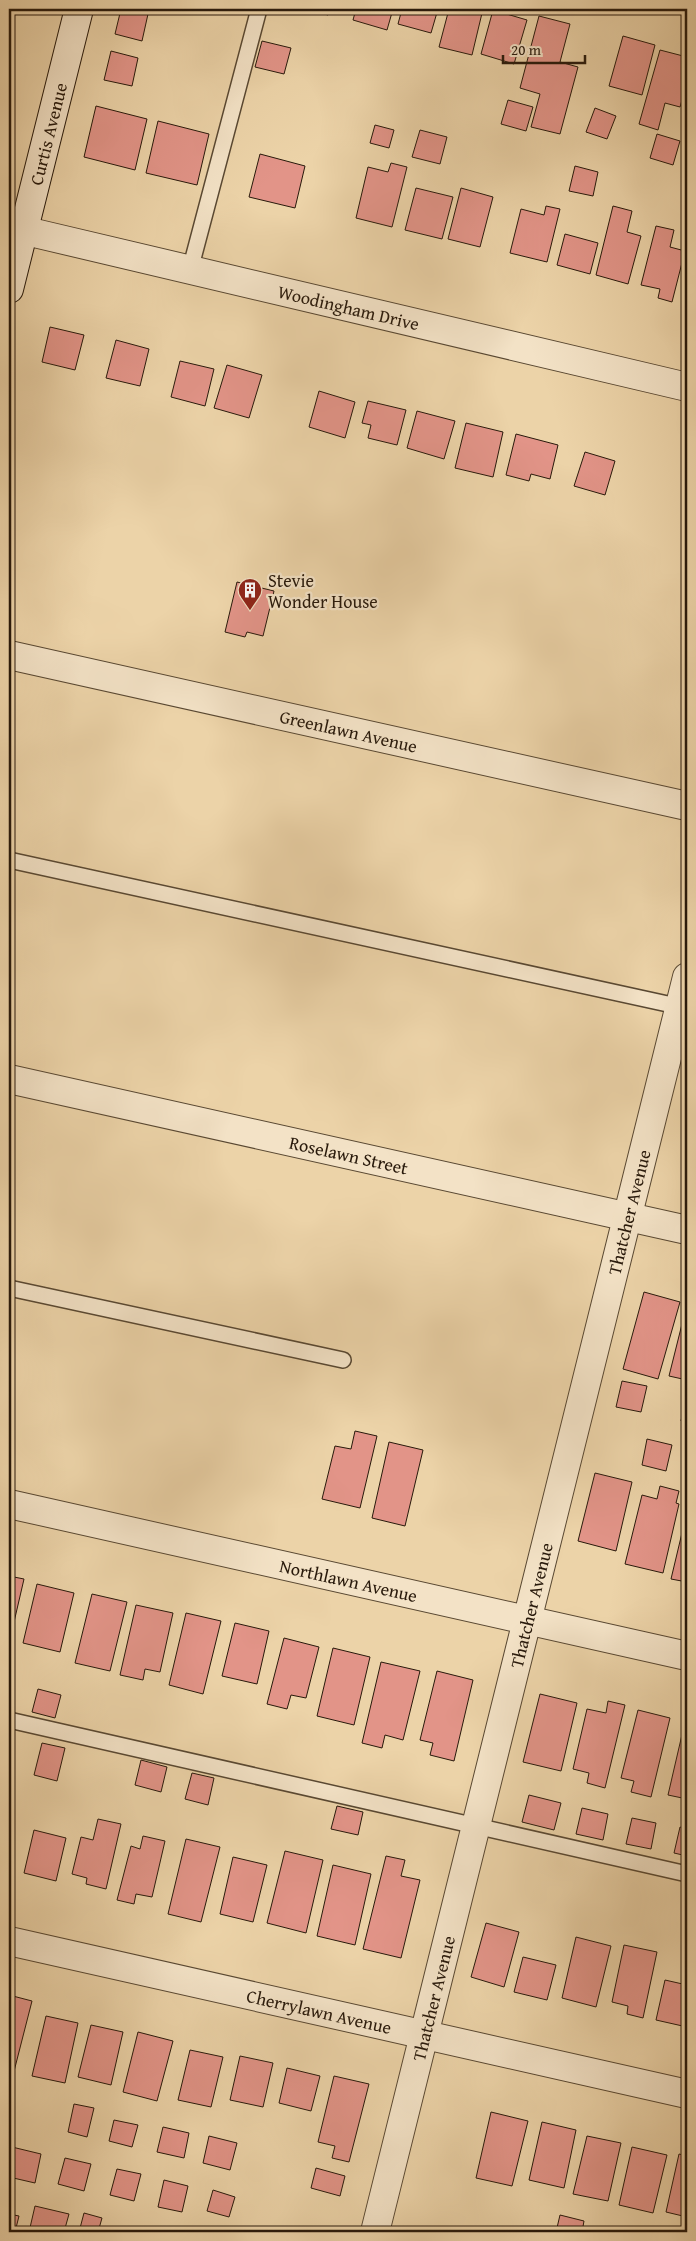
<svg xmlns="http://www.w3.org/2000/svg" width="696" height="2241" font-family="'Gentium Book Plus',serif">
	<rect width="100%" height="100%" fill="#ecd3a8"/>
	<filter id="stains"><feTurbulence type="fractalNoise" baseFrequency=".004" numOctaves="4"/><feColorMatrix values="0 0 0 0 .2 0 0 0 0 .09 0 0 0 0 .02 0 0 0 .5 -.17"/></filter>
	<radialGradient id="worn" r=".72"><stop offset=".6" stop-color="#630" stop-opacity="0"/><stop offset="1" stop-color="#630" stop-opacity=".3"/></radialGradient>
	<path fill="#e29488" stroke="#28190b" d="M121,9L148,14L142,41L115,34Z
		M307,9H330L328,15Z
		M356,9H393L387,30L353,20Z
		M402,9H438L431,33L398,24Z
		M449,9H483L472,55L439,47Z
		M493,10L527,20L514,64L481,54Z
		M539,16L570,24L560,62L578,67L560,134L531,127L540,94L520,88Z
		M623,36L655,45L642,95L609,86Z
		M262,41L291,48L284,74L255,67Z
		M660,50L687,57V83L680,107L665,103L658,130L639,124Z
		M111,51L138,58L132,86L104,80Z
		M508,100L533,107L526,131L501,124Z
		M96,106L147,119L135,170L84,157Z
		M595,108L616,116L607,139L586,132Z
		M158,121L209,134L197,185L146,173Z
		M375,125L394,130L389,148L370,143Z
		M420,130L447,137L440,164L412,157Z
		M657,134L680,141L673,165L650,158Z
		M260,154L305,166L295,208L249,197Z
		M391,163L407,167L392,227L356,218L368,167L388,172Z
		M575,166L598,172L593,196L569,191Z
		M416,188L453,197L442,239L405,230Z
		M461,188L493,197L480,247L448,239Z
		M546,206L560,209L547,262L510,253L521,209L544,215Z
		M613,206L632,211L627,232L641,236L628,284L596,275Z
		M656,226L674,230L670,247L685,251L672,302L658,298L660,289L641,285Z
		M565,234L598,243L590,274L557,265Z
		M50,327L84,335L75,370L42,362Z
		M116,340L149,349L140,386L106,378Z
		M180,361L214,369L205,406L171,397Z
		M227,365L262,375L249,418L214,408Z
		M319,391L355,402L345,438L309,427Z
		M368,401L406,410L397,445L368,438L371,425L362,423Z
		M417,411L455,421L444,459L407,448Z
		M466,423L503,432L493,477L455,468Z
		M516,434L558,445L550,479L531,474L529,481L506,475Z
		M585,452L615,461L605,495L574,486Z
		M237,582L274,591L263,636L247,632L245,637L225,632Z
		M644,1292L680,1302L658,1379L623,1369Z
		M687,1304V1380L669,1376Z
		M622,1381L647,1386L641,1412L616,1407Z
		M686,1395H687V1422L681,1421Z
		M355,1431L377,1436L360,1508L322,1499L335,1446L351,1449Z
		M647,1439L672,1445L666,1471L642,1465Z
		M389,1442L423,1450L405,1526L372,1518Z
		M595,1473L632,1482L616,1551L578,1541Z
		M660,1486L679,1491L676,1503L679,1504L663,1573L625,1564L642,1495L657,1499Z
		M687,1512V1582L671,1579Z
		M9,1576L24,1579L11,1635H9Z
		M37,1584L74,1593L60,1652L23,1643Z
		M92,1594L127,1602L110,1671L75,1663Z
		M136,1605L173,1613L160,1672L145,1669L143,1680L120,1675Z
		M186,1613L221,1621L203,1694L169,1685Z
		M235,1623L269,1631L257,1684L222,1676Z
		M284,1638L319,1647L306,1698L291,1695L287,1709L267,1704Z
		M333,1648L370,1657L354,1725L317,1716Z
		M381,1662L420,1671L403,1740L385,1735L382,1748L362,1743Z
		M437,1671L473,1680L454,1761L430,1755L433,1743L420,1740Z
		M38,1689L61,1695L55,1718L32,1712Z
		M540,1694L577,1703L561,1771L523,1762Z
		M608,1701L625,1705L605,1788L587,1783L589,1773L573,1769L587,1709L606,1713Z
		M638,1710L670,1718L651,1797L631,1792L634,1781L621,1778Z
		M684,1726L687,1727V1799L668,1795Z
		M42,1743L65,1748L57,1781L34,1775Z
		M141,1760L167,1767L161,1792L135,1785Z
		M192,1773L214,1778L208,1805L185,1799Z
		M529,1795L561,1803L554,1830L522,1822Z
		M337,1806L363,1812L358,1835L331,1829Z
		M582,1808L608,1814L603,1840L576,1834Z
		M632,1818L656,1823L651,1849L626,1844Z
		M98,1819L121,1824L106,1889L86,1884L87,1878L72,1874L81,1837L93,1840Z
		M680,1827L687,1829V1856L674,1853Z
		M34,1830L66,1838L56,1881L24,1873Z
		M143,1836L165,1841L152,1897L136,1894L134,1904L117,1900L131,1846L140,1849Z
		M186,1839L220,1847L201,1922L168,1914Z
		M285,1851L323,1860L306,1933L267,1923Z
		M386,1856L405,1860L401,1876L420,1880L401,1958L363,1949Z
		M233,1857L267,1865L253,1922L220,1914Z
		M333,1865L371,1874L355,1945L317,1936Z
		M486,1923L519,1932L504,1987L471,1977Z
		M576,1937L611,1946L596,2007L562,1998Z
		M624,1945L657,1952L643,2018L627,2014L628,2006L612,2002Z
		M523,1957L556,1965L547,2000L514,1992Z
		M665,1980L687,1985V2027L656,2020Z
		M9,1995L32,2001L10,2087L9,2086Z
		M46,2016L78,2023L65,2083L32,2076Z
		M91,2025L123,2032L111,2085L78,2077Z
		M138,2032L173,2041L157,2101L123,2092Z
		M190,2050L223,2057L211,2107L178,2100Z
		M240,2056L273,2063L263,2107L230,2100Z
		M287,2068L320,2076L311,2111L279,2103Z
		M334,2076L369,2084L349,2162L332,2158L335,2146L318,2142Z
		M74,2104L94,2108L87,2137L68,2132Z
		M491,2112L528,2121L512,2186L476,2178Z
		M114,2120L138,2125L132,2147L109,2141Z
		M542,2122L576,2130L564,2188L529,2180Z
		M163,2127L189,2133L184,2158L157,2152Z
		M209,2136L237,2143L230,2170L203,2163Z
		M587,2136L621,2143L608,2201L573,2194Z
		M12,2147L41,2154L35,2183L9,2177V2162Z
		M632,2147L667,2155L653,2213L619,2205Z
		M679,2154L687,2156V2217L666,2212Z
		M65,2158L91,2164L84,2191L58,2184Z
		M316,2168L345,2176L340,2196L311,2188Z
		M117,2169L141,2174L134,2201L110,2195Z
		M164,2180L188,2186L182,2212L158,2207Z
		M213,2190L235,2197L229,2217L207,2211Z
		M35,2206L69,2214L64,2232H29Z
		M84,2213L102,2218L98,2232H79Z
		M9,2214L19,2216L15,2232H9Z
		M560,2215L584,2221L582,2232H556Z"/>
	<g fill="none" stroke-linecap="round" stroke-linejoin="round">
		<g stroke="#594832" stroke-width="18">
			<path id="lane" d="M190,270L259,9
				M9,860L686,1008
				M9,1288L343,1360
				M9,1720L687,1874"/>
		</g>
		<g stroke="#594832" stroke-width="30">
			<g id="street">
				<path id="s1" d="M9,227L687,387"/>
				<path id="s2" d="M9,655L687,806"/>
				<path id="s3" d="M9,1079L687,1230"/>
				<path id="s4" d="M9,1504L687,1656"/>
				<path id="s5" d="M9,1941L687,2094"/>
				<path id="s6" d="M375,2232L687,977"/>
			</g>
		</g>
		<g stroke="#28190b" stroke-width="30">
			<g id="secondary">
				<path id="s7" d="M9,289L79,9"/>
			</g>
		</g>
		<use href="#lane" stroke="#f3e2c6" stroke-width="15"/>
		<use href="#street" stroke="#f3e2c6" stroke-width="28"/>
		<use href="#secondary" stroke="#f3e2c6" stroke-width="28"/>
	</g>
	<defs>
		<g id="building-pin" transform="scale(1.25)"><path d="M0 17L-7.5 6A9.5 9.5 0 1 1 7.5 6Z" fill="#8f2418" stroke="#f3e2c6"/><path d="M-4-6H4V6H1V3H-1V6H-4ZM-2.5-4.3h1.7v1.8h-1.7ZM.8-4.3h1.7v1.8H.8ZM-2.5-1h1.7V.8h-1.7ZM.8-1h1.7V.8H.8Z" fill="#fff"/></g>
	</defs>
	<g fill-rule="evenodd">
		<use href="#building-pin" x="250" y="590"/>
	</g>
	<g text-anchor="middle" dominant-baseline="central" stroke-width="4.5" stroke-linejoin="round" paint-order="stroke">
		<g font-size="18" fill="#28190b" stroke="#f3e2c6">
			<text stroke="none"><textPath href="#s7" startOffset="160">Curtis Avenue</textPath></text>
			<text stroke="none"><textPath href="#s1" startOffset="349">Woodingham Drive</textPath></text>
			<text stroke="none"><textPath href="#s2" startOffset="348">Greenlawn Avenue</textPath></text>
			<text stroke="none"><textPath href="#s3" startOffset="348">Roselawn Street</textPath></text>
			<text stroke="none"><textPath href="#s6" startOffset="1051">Thatcher Avenue</textPath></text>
			<text stroke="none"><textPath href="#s4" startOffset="348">Northlawn Avenue</textPath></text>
			<text stroke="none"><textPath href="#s6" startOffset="646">Thatcher Avenue</textPath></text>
			<text stroke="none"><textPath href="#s6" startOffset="241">Thatcher Avenue</textPath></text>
			<text stroke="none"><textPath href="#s5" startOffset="318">Cherrylawn Avenue</textPath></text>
		</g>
		<g font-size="18" fill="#28190b" stroke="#f3e2c6" text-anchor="start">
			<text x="268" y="580">Stevie<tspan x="268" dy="21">Wonder House</tspan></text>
		</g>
	</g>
	<rect width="696" height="2241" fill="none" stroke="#ecd3a8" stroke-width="30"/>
	<rect x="10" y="10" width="676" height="2221" fill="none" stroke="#28190b" stroke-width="2.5"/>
	<rect x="15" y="15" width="666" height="2211" fill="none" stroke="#28190b"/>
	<path d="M503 55v8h82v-8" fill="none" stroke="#28190b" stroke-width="2.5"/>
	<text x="511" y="55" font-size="15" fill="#28190b" stroke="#f3e2c6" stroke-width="4" paint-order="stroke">20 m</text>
	<rect width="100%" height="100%" filter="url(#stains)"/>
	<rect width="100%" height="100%" fill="url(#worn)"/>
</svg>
